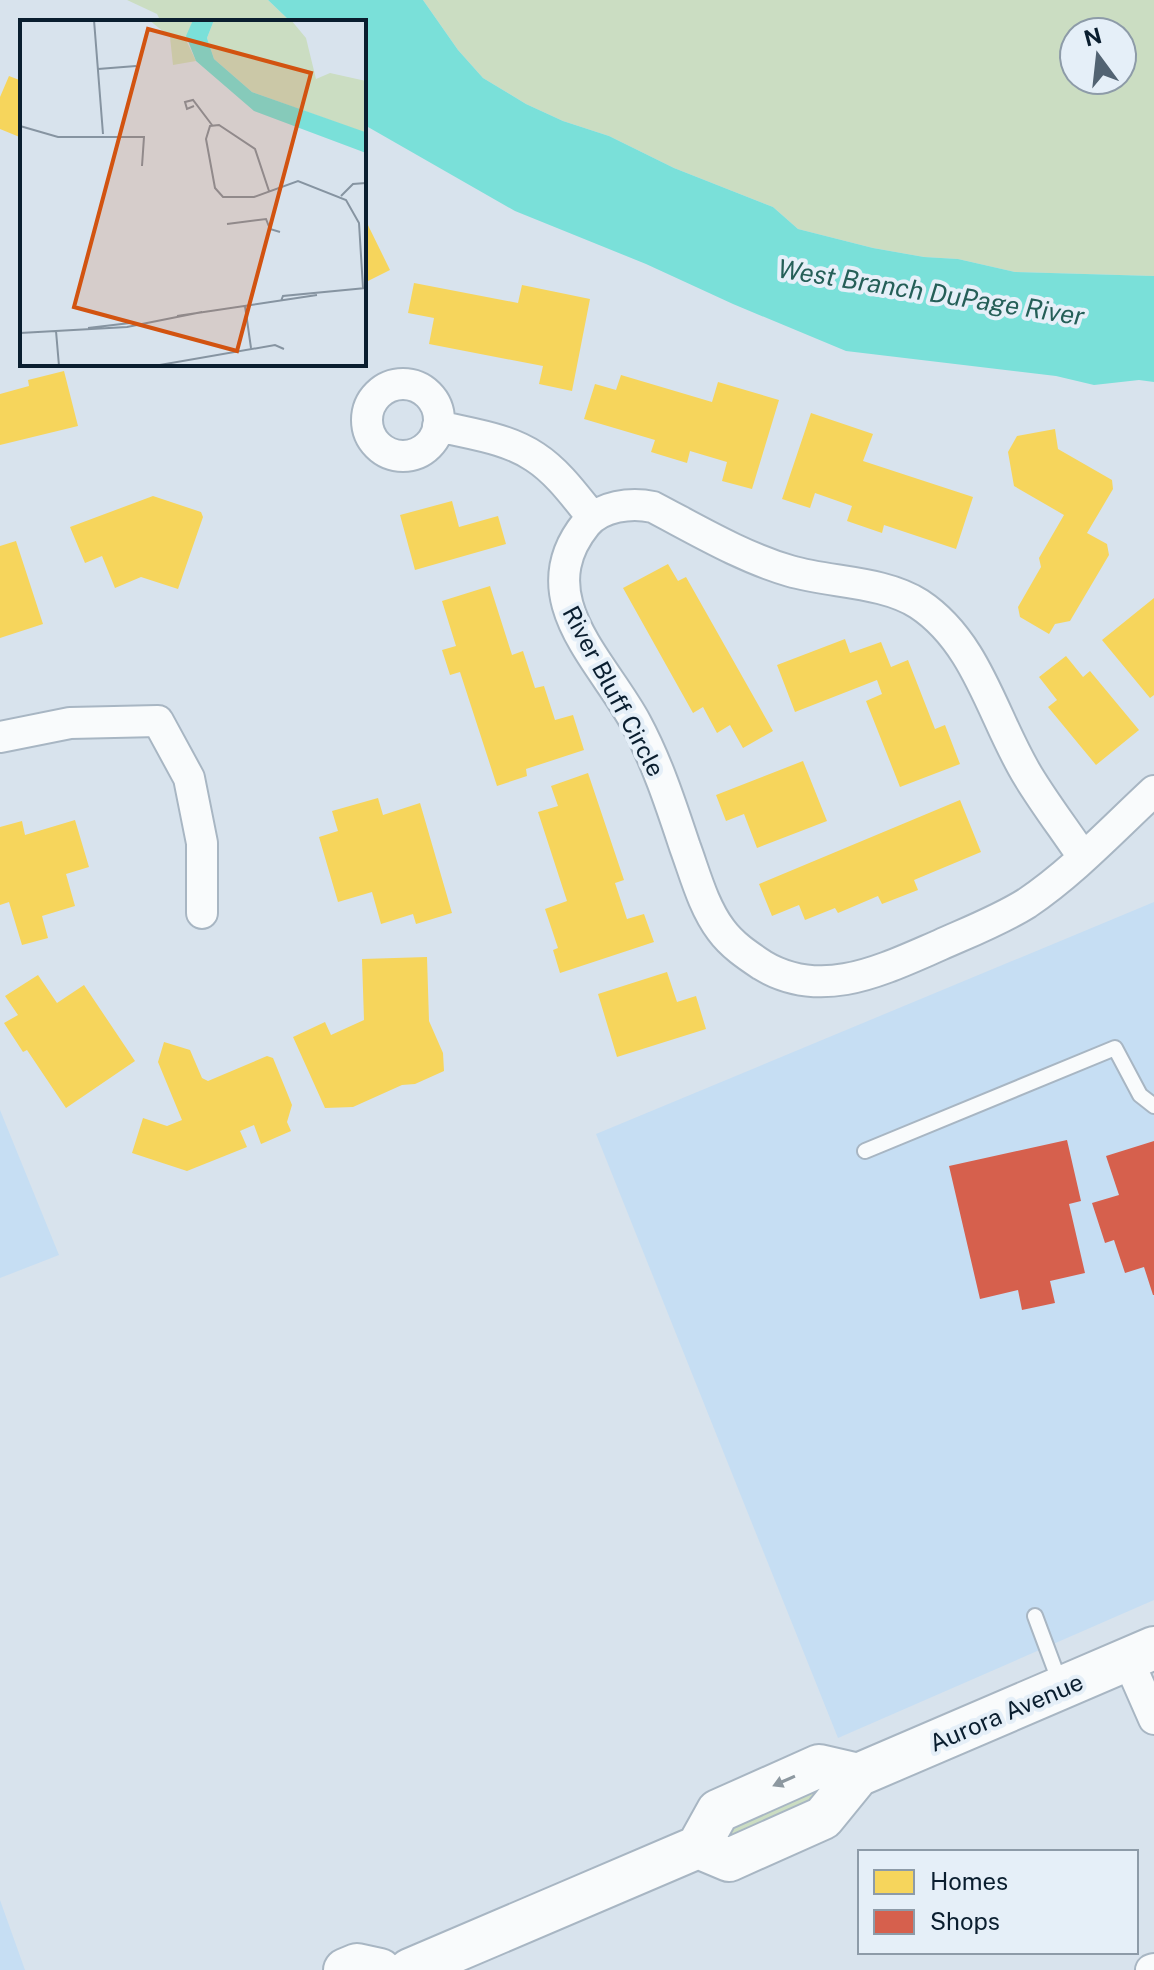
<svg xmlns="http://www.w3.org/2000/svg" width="1154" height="1970" font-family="'Public Sans',sans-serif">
	<rect width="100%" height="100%" fill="#d8e3ed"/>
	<path fill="#c6def3" d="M1154,902V1600L838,1738L596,1134Z
		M0,1110L59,1255L0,1278Z
		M0,1900L25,1970H0Z"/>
	<path fill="#cbddc2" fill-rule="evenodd" d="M127,0H268L291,22H161L157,14Z
		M423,0H1154V276L1015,272L958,259L924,257L873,248L798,229L773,207L674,168L609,136L563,121L526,104L483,78L458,50ZM1074,32H1122V80H1074Z
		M840,1779L807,1804L724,1841L719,1831Z"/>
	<path fill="#7ae0d9" d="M268,0H423L458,50L483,78L526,104L563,121L609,136L674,168L773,207L798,229L873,248L924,257L958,259L1015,272L1154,276V382L1139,380L1094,385L1056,376L846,351L733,304L646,264L515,211L368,127L364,122V22H291Z"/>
	<path fill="#f6d55c" d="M9,76L22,81V138L0,129V97Z
		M364,217L390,270L364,283Z
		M414,283L518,303L522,285L590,299L572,391L539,384L543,366L429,344L434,318L408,313Z
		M64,371L78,426L0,445V394L29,386L28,380Z
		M621,375L712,402L718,382L779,400L752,489L722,481L727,462L690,451L687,463L651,452L655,440L584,419L595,384L616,390Z
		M811,413L873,434L863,461L973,497L956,549L884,525L882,533L847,521L852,506L815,493L810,508L782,499Z
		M1055,429L1058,449L1112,480L1113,489L1087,533L1107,544L1109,555L1070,621L1055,624L1049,634L1020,617L1018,607L1041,567L1039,558L1064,515L1014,486L1008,452L1017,436Z
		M153,496L201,512L203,517L178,589L141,577L115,588L102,556L85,563L70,527Z
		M452,501L459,527L498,516L506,544L415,570L400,515Z
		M16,541L43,624L0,638V546Z
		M668,564L678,581L686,577L773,731L743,748L730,725L717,733L703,707L693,713L623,588Z
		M490,586L512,655L523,651L535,688L544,686L555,720L573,715L584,750L526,769L527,776L497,786L460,672L450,675L442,650L456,646L442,601Z
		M1154,598V695L1150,698L1102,640Z
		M845,639L850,653L881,642L891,667L908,660L935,729L945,725L960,764L900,787L866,701L882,694L877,680L795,712L777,665Z
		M1066,656L1083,677L1090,671L1139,730L1096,765L1048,707L1057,700L1039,677Z
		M803,761L827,821L757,848L744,814L726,821L716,795Z
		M588,773L624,880L615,883L627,919L644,914L654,942L560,973L553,950L558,948L545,909L567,901L538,812L558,806L551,786Z
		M378,798L383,815L420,803L452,913L416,924L413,914L381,924L372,892L338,902L319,837L338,831L332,811Z
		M960,800L981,852L914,880L918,890L882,904L878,896L838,913L835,908L805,920L799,905L772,916L759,884Z
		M75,820L89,867L66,874L75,906L42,916L48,938L22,945L9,902L0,905V827L22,821L25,835Z
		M427,957L429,1021L443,1053L444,1071L415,1084L402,1085L353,1107L325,1108L293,1037L325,1022L331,1035L364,1020L362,959Z
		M667,972L677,1002L696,996L706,1029L617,1057L598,994Z
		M38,975L57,1003L84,985L135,1061L66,1108L27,1050L23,1052L4,1023L18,1015L5,996Z
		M164,1042L190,1050L202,1078L208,1081L267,1056L273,1058L292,1105L287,1122L291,1131L261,1144L254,1125L240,1131L247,1147L187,1171L132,1153L143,1118L167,1126L182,1120L158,1062Z"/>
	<path fill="#d6604d" d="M1067,1140L1081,1201L1069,1204L1085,1273L1050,1281L1055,1303L1022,1310L1018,1290L980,1299L949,1166Z
		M1154,1141V1295H1153L1144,1267L1125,1273L1114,1240L1105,1243L1092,1203L1119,1195L1106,1156Z"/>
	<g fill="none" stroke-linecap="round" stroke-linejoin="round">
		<g stroke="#a8b6c3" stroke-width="18">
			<path id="service" d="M865,1151L1115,1048L1140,1095L1154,1106
				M1035,1616L1060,1683"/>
		</g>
		<g stroke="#a8b6c3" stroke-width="34">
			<path id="minor" d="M367 420a36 36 0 1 1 72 0a36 36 0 1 1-72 0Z
				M438,426C471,434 507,438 535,457C558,472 575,496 592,517
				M0,737L70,723L158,721L189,778L202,843V913
				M1083,857C1065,830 1045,804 1028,776C993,719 978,643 919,604C883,581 831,583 790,571C742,557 697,530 653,507C631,502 601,506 586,524C527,597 602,660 636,723C657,762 671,805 685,847C695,874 703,906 721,930C732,945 747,955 762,965C822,1001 882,970 940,945C969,932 1000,920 1027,903C1073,872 1113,829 1154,791
				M1128,1660L1154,1719
				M1151,1970L1154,1969"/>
		</g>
		<g stroke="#a8b6c3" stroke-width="46">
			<path id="secondary" d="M698,1847L729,1860L823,1818L858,1775L1154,1648
				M345,1970L357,1965L380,1970
				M410,1970L698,1847L718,1811L819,1766L858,1775"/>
		</g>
		<use href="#service" stroke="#f9fbfc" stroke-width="14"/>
		<use href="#minor" stroke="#f9fbfc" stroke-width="30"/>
		<use href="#secondary" stroke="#f9fbfc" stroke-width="42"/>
	</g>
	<defs><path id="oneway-solid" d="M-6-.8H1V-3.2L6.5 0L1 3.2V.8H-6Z" transform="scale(2)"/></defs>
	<use fill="#8d98a0" href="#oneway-solid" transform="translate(784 1781) rotate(156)"/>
	<g text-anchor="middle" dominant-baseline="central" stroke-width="8" stroke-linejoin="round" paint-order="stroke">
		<g font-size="24" fill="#0a1e2f" stroke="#e5eff8">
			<text transform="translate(614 691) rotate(62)">River Bluff Circle</text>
			<text transform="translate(1006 1712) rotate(-23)">Aurora Avenue</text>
		</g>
		<g font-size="26" font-style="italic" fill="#255f58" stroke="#e5eff8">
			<text transform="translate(931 292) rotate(9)">West Branch DuPage River</text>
		</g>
	</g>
	<g transform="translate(20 20)">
		<rect width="346" height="346" fill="#d8e3ed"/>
		<path d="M129,0H173L166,20L176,41L153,45L150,17ZM194,0H271L286,18L296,59L310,53L346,61V113L232,72L194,39L187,18Z" fill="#cbddc2"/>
		<path d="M173,0H194L187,18L194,39L232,72L345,112L346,133L234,91L176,41L166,16Z" fill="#7ae0d9"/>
		<path fill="none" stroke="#8694a1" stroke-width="2" d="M74,0L83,114M78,49L116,46M174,86L167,89L165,82L173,80L192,105M0,106L38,117H124L122,146M249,171L235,129L199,105L190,106L186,119L195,168L203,177H234L278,161L326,180L339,203L343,268M321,176L333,164L346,163M207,204L246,199L250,209L260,212M261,281L263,276L346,268M225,286L231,328M157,296L297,275M68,308L110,303M36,311L39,346M0,313L107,307L182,292M134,346L255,325L264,329"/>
		<path fill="#d25310" fill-opacity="0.15" stroke="#d25310" stroke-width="4" d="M128,9L291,53L217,331L54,287Z"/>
		<rect width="346" height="346" fill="none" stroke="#0a1e2f" stroke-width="4"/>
	</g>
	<rect x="858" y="1850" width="280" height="104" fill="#e5eff8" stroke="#8d9ba8" stroke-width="2"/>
	<rect x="874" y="1870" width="40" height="24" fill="#f6d55c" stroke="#8d9ba8" stroke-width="2"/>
	<text x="930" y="1890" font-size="24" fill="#0a1e2f">Homes</text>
	<rect x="874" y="1910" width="40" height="24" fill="#d6604d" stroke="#8d9ba8" stroke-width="2"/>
	<text x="930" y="1930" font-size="24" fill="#0a1e2f">Shops</text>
	<g transform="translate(1098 56) rotate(345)"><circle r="38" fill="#e5eff8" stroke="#8d9ba8" stroke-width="2"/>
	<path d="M0-6L14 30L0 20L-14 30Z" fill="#526372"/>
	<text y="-12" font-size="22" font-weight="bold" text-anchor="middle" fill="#0a1e2f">N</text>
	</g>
</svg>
